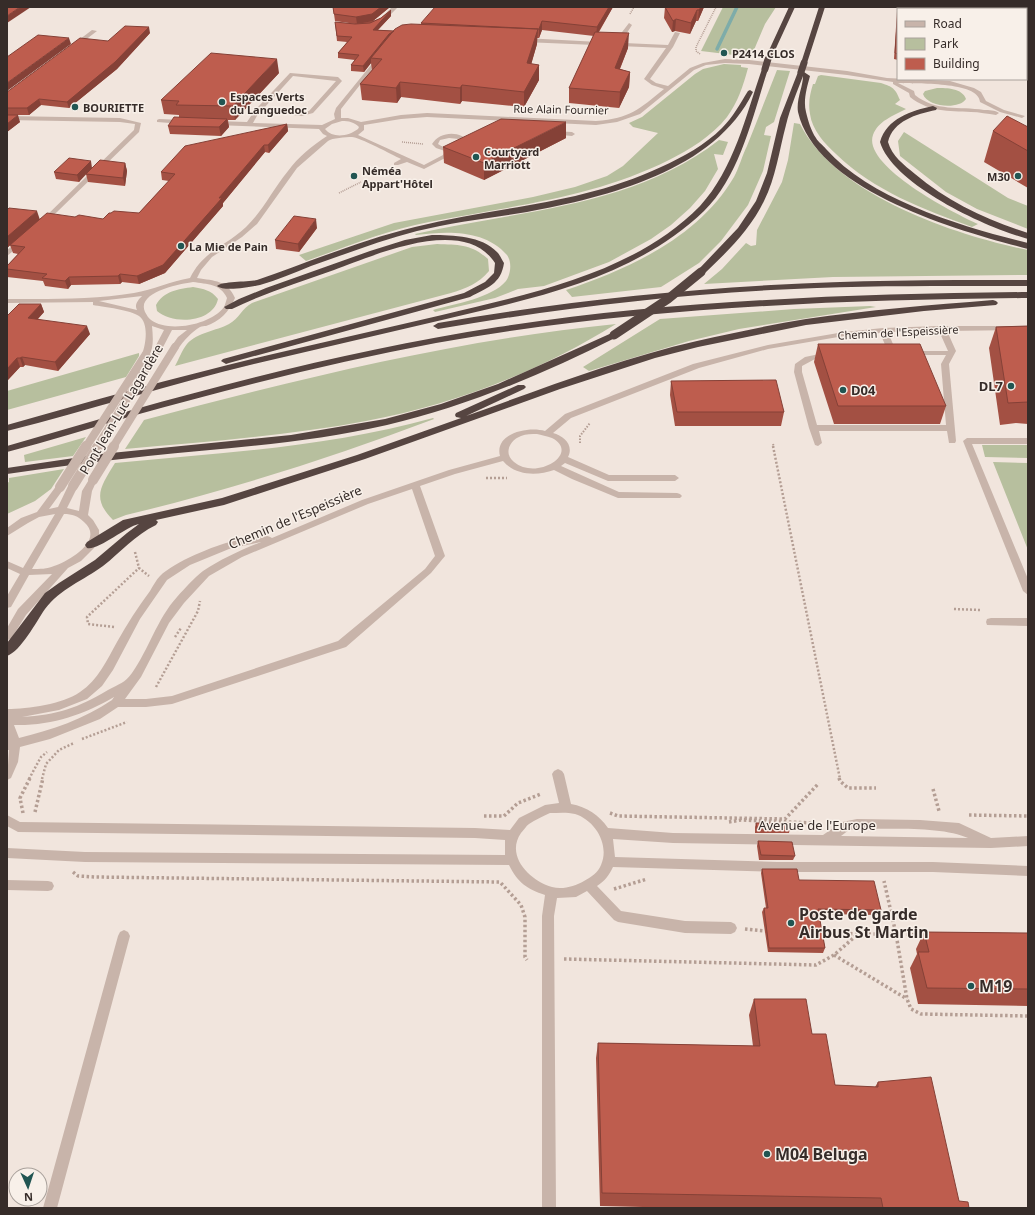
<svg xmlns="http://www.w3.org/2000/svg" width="1035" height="1215" font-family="'Noto Sans',sans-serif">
	<rect width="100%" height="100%" fill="#f1e5dd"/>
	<path fill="#b7bf9e" d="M723,7H776L765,24L751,57L701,51Z
		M724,64L741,65V67L748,68C743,86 738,102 727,117C712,136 689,150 669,160C593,198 511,206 429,222C387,230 346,247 306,261L299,255L394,223L533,197L575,187L607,176L623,166L658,133L633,127L629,123L642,117L695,74L703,69Z
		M777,70L790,71L774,122L766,127L764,135L771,136L763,171L748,205L721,241L699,263L661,287L572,297L566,290C629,269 699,237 734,177C739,168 742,156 747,146C757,121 767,95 777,70Z
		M821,75L881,83C893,87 895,88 900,100L895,104L906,109C893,116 878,121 873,135C862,166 955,214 978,224L972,227C923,209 874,191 836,154C825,144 812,130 810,114C808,103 810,94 813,84H815L818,76Z
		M937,88C947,88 962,88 966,99C959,110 927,107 923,94L925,91Z
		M794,123L800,124C836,195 954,235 1028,250V275L833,277L704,284L722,269L746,243L751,246L756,245L757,230L782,182L788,160Z
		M904,132L1008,198L1028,206V229L977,209L946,192L900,156L898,141Z
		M719,140L728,142L723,155L714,154L718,169L705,191L690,208L671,225L651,239L609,262L544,286L518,289L495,298L435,312L433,310C454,304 492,298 506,281C511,274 512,262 507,255C485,229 446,231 416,235L415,234C519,210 632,208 719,140Z
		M437,244C460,245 471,244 488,259L489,271C478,284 467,288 451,293L175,366C179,359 182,350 187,344C198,332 216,331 229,324C239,319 242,308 252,303L412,247Z
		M193,287C204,289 211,290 218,299C213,323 173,325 157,311L156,305C164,291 178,289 193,287Z
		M870,306L876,307L739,329L689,341L589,371L583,367L660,319L794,309Z
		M616,324C540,371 454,405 366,421C286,436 205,442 125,449L144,420C299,379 456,340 616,324Z
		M139,353V356L126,377L7,410V391Z
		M433,418L434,419C333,457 231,490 126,515L113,520C91,498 101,486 115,463C222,453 329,447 433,418Z
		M86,437L73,456L25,462L24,455Z
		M982,445H1028V458L985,457Z
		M993,462L1028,463V550Z
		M64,469L51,489L35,501L7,514V483L9,482V478Z"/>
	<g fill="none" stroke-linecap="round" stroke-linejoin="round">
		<path stroke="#7eaca9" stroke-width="3.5" d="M717,49L737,7"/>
		<path stroke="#b49e94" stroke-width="1.5" stroke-dasharray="1 1" stroke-linecap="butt" d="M630,14L634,7
			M700,54L696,51V47L716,7
			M402,142L423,144
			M377,173L386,169
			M339,193L361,182"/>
		<path stroke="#b49e94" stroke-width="2" stroke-dasharray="1.5 1.5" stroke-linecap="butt" d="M580,443V436L590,423
			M773,444L774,447"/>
		<path stroke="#b49e94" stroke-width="2.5" stroke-dasharray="2 2" stroke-linecap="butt" d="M773,446L840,779
			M486,478H507
			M135,552L139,568L149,576
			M954,609L980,610
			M114,627L88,624L87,617L139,568
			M175,637L181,628
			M156,687L198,611L200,601
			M82,739L127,722
			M29,779L41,757L47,752
			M42,779L46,764L59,750L74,743"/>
		<path stroke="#b49e94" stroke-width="3.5" stroke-dasharray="2.5 2.5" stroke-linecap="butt" d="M839,778L840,781L848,788H876
			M933,789L939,811
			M35,812L43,778
			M23,813L20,798L30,778
			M610,813L618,816L785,819L819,783
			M969,815L1028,816
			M484,816H504L518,803L541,794
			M729,822L741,820L814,823
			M73,872L78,876L95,877L500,882L521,905L525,917V957L527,960
			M614,889L647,879
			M745,929L765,931
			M820,932L858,934
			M924,935L896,934L907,999L911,1009L921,1014L1028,1016
			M834,955L907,999
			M564,959L816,965L834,955L858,934H896L884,881"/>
		<path fill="#c8b4aa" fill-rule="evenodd" d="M392,7H398L384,21H380V19Z
			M925,7H931V9H925Z
			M977,7H1028V10L980,9Z
			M629,23L632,25L625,36L624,43L668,45L675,32L680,33L673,47L650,79L656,83L668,86L690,68L703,63L725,59L749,60L847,71L887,78L950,81L974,88L981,92L986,101L1004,110L1025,116L1022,118L1000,112L980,102C979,81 915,84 898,83L914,91L915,95C936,112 959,106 984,110C989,110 995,110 999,113L996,115C988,114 979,112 971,112C948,111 929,112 910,97L909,93L893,84V82L847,75L749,64L725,63L706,65L694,70L640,114L617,122L596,125L427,117L401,119L364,125V130L358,135L424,165L443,155L445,151L436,148L432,144C440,131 461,130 470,143L466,147L451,152L447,157L424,169L407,162L398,165H394V163L401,159C393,155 359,137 352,137C346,137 332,138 328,141L297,168L257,224L242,237L212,257L201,270L197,278C215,281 227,280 235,298C229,312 220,321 206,326C204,326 202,326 200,327C193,331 183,341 178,349H172L171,347L178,337L187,330H172L161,351L157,353L153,351L164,330L152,326C153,337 154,347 149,356H143L142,354C146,344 149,323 139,316C131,310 104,307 93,305V302L7,303V299C49,299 92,300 134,293C153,290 171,281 190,278C204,250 225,247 246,227C263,211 273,189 288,171C298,157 312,146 327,136L323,134L319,129L215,125L212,123L215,121L247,122L255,110L258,109V107L290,73L338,77L342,81L313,113L302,116L262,112H259L253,123L322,125L335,119L334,114L336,108L380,54L383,56L382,57L341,109V118H348L361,122L401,115L427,113L596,121C631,118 638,110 664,89L652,85L644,79L666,48L524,42L521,40L524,38L618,43L619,36ZM293,76L336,81L309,111L302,112L264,108ZM342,121C349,121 354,122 359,127L358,129C349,136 333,139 325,129L332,124ZM449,138L459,139L464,143C456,149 446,150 438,144L440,140ZM193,282C207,284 221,284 227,298C226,301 225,305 224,307C211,325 168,333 151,320C148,318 147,315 145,312C136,292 180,284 193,282ZM142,296C138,300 134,305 137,310L99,301Z
			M92,30L97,31L75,48H71V46Z
			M1026,37L1028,38V42L1026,41Z
			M7,116L120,118L141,123L139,132L57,212L43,224L40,222L41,221L134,130L135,124L120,122L7,120Z
			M159,119L183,120L186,122L183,124L157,122V120Z
			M553,131L572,132L575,134L572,136L551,134L550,133Z
			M22,239L26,241L24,242L7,256V250Z
			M939,326H1028V330L947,331L956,351L949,364L956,441L955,443H949L947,431H819L822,443L818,446L815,445L809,428L794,372L795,364L805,357L829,352L833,354L832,356L815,359L802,366V372L817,425H946L941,364L946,355H911L907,353L911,351H948L939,331L888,332L897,354L893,356L889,354L880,333L844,336L768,349L699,368L571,418L553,433C564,436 574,445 568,457L609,475H675L679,478L675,481H608L565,463L561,466L619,492L677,493L680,494L682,496L680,498H618L572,479L554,470C537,476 516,476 503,461L455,474L420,486L445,556L431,573L346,647L172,704L146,707H118L100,719L50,739L20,747L18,762L11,778L7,780L9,750H7V742L8,741L7,709C28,709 63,704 80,692C98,680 107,660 117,642C127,624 138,607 150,591C153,586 156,580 160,576C174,562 215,545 234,541C245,539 262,532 272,538L362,500L449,470L500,456C494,433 529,426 545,431L565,414L693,364L768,345L844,332L883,328ZM537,434C541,435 547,436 552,438C581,453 537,481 514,462C503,453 510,440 521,436C526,434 532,434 537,434ZM412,489L435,556L425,569L338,641L172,696L146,699H125L141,677L169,623L184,603L209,576L242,557L368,504ZM261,542C241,550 221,559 203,571C194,578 185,588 177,597C157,619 149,649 132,673C125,683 119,684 108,690C78,708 57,715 22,717L59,710L87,699L102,686L113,670L140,619L167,580L190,565L229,549ZM114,697L112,700C84,719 52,730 19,738L14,725C51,726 83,715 114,697Z
			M967,438H1028V444H972L1028,579V595L1023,591L963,441Z
			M93,477L97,480L92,491L88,515L93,520L99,530V538L94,548L81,561L68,568L26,615L11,639L7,640V628L18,609L52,574L29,575L11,607L7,608V596L20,574L7,568V561L23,568L55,514L39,517L28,523L7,536V528L21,518L37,512L57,485L60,484L65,487L49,509L58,507L68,486L73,483L78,486L67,508L79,511L82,491L90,478ZM64,514C72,514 78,516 84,522C105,540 69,561 54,566C47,569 40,569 32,569Z
			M991,618H1028V626L987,625L986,622L987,619Z
			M558,769L562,771L564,774L571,804C587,807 599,815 608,828L673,833L823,835L842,822L857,819L920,820L959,823L991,838L1028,836V846L991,848L673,843L613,839L615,857L777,862H933L1028,866V876L933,872H777L613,867C609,875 605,881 597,886L621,911L685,921L731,922L735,924L737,928L735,932L731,934L685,933L618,922L614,920L587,891L576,897L557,898L554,916L556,1208H542V916L545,895C527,889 518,883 509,865L85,862L7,858V848L85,852L505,855V840L475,838L18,832L7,826V815L20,822L475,828L510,830L519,818L545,805L559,803L552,774L554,771ZM550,813C558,813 567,812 575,814C595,820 610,845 601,865C598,873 591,877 584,881C575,886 563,890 552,887C530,881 505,856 521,833C524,830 526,826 529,824C535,820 543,816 550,813ZM857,829C886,829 943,826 968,838L841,836L849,830Z
			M7,880L48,881L52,882L54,886L52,890L48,891L7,890Z
			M124,930L128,932L130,936L57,1208H43L118,936L120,932Z"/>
		<path fill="#564541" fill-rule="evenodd" d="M789,7H795L771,59L766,60L765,59Z
			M819,7H825L807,63L802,64L801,63Z
			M765,67L768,69C753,115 740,176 704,211C633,279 534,298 442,320C379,335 317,349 254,364C171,384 90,410 7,431V425C95,400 184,375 273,354C329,341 386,328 442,315C529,294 635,273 700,206C734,169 746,115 762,69Z
			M801,70L810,76C807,87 803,101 806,112C808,120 811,131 816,138C818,142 823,145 826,149C871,200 963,227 1028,243V249C959,231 816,191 798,112C796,99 803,87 803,76C797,92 790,108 786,125C779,151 776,177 764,201C750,230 727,252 704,274H698L697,272L698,270L738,228L756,201L767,173L780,118L798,72Z
			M750,90L753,92C715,171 607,197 527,212C490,218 453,222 417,231C381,240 346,254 311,266C294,273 277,280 260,285C251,287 224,292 217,286C222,281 248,282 257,280C309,262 361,240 415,227C499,206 580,205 661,167C683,157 705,145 722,128C733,117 740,104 748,91Z
			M933,106L937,108L936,110C916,114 893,121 888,142C892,156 904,165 915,174C948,202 987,220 1028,233V239C987,228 893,185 880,142C887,118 911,111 933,106Z
			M432,235C453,235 482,236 497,252C500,255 502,260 504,263C501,284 487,288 470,297L229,363L226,364L221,361L223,359L464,293L485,282L494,273L495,263C464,215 375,255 334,270C300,282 265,293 232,309H226L224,307L239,299L266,288L370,251L405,240Z
			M1028,280V286C942,286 857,285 771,290C659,296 548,310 438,329L433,326L438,323C548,304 659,291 771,285C857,280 942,280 1028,280Z
			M1028,292V298C830,300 632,308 436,343C334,362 232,388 132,416C90,428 49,441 7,452V446C169,398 331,353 498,327C673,300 851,294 1028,292Z
			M993,300L996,301L998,303L996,305L924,311L806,325L698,347L655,358L560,389L365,459L279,487L224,505L156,520L158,522L156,525C135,535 121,552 103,566C84,580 60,589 45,609C36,622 21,651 7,656V643L45,593L59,583L95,560L127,533L139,524C125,527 98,551 87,548L85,545L87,542L123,520L222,498L357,455L461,418L456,417L455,415L456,413L518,385H524L526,387L524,389L466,416C542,389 618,359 697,341C733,333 770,325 806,319C868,310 931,305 993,300Z
			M614,332L617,333L619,335L617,337C543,374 468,406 387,425C309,443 228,448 148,456C101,461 54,467 7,474V468L101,454L291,435L385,419L441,404L498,384Z"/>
		<path stroke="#c8b4aa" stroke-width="8" d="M86,447L146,354
			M97,447L157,351
			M113,447L175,347"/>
		<path stroke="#c8b4aa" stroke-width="10" d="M93,480L114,446
			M73,486L98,446
			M60,487L86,446"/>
		<path stroke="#564541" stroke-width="7" d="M765,69L768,59
			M801,72L804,63"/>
		<path stroke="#564541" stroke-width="9" d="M614,335L668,299L701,272"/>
	</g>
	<path fill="#a35043" d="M333,7H390L373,21L381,18L391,10V16L378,30L394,31L421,24V23L613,7L599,32L628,48L620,69L630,72L629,87L619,108L569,103V88L594,36L542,30L539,38H537V44L531,64L539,65V80L524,107L462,101L460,104L401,97L397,103L362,100L360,84L372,70L371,63L364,72L351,71V65L355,60L338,58V53L347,42L337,41L335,22L356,24L335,21Z
		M665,7H704L698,21H696L690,34L675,31L672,32L664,18Z
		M898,7V60L894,59L897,11Z
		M150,33L117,69L69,108L41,105L29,115H12L20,122L7,132V92L108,41Z
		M279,73L235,120H228L229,127L221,136L170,134L168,126L179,117V115L164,114L161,100Z
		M287,124L288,131L269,153L265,152L223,203V206L165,273L139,284L122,282L120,284L71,285L68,289L45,286L43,281L7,277V266L18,254L13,253L10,245L7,248V210L40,219L75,217L103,219L111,213H139L169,181L162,180L161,172Z
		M1028,127V188L984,162L993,131Z
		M566,138L484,180L444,163L443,147Z
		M91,161L79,182L56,179L54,172Z
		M125,163L127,171L125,186L88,182L86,174Z
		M317,228L299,252L276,249L275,240Z
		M41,304L44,312L38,319L90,334L58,371L25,365L23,367H20L7,381V316Z
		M1028,326V424L1016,423L1000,425L989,348L996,327Z
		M818,344L946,406L940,424H834L814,362Z
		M671,381L784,412L781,426H675L670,395Z
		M756,823L790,828L789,833H755V827Z
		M758,841L795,856L793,860H759L757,846Z
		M762,869L881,910L879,915L819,914L825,948L823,953L768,952L762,912L764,908H766L761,873Z
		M924,932L1028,933V1006L918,1004L910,968L917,954L916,949Z
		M754,999L812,1034L835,1085L875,1087L878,1082L959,1201L969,1208H685L600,1206L596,1058L598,1043L753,1046L749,1015Z"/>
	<path fill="#854137" d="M20,7H31L7,23V16Z
		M381,7H390L373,21L357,24L356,17Z
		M609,7H613L596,36L597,27Z
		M701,7H704L698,21L699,10Z
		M391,10V16L373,35V30Z
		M697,10L696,21L690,34L691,23Z
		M676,19L675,31L672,32L673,21Z
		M542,21V30L539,38V29Z
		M149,27L150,33L117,69L69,108L67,102Z
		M538,29L537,44L527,79V63Z
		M394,31L371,58V63L364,72L363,66L389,34Z
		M629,33L628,48L614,83L615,68Z
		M69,38L71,44L7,91V83Z
		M277,59L279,73L235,120L233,106Z
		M539,65V80L524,107V92Z
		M630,72L629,87L619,108L620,92Z
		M400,82L401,97L397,103L396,88Z
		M462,85V101L460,104V88Z
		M39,99L41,105L29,115L27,108Z
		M18,115L20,122L7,132V124Z
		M227,119L229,127L221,136L219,127Z
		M566,122V138L484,180V163Z
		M287,124L288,131L269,153L268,145Z
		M264,145L265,152L223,203V206L165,273L139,284L137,276L219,198Z
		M91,161L92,168L79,182L77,175Z
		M125,163L127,171L125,186L123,178Z
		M37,211L40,220L7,248V237Z
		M316,219L317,228L299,252L298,244Z
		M120,274L122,282L120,284L118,276Z
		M69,277L71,285L68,289L65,281Z
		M41,304L44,312L31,326L28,318Z
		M87,326L90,334L58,371L55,362Z
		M22,357L25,365L23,367L20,358Z
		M17,358L20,367L7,381V369Z"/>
	<path fill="#be5d4e" stroke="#854137" d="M7,7H20L7,16Z
		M333,7H381L372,14L356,17L334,14Z
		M435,7H609L597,27L542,21L539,29L421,23Z
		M665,7H701L699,10H697L691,23L676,19L673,21Z
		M898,7H923V9H898Z
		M391,10L373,30L394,31L389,34L363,66L351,65L359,55L338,53L352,37L337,36L335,22L355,24L370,23L381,18Z
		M898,10V54L895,53Z
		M411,24L538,29L527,63L539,65L524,92L462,85L460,88L400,82L396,88L360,84L382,59L371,58L395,29L402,25Z
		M125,26L149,27L115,62L67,102L39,99L27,108H7V92L80,38L108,41Z
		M595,32L629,33L615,68L630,72L620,92L569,88Z
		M38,35L69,38L7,83V57Z
		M211,53L277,59L233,106L176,105L179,101L161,100Z
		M7,115H18L7,124Z
		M1007,116L1028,127V151L993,131Z
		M174,117L227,119L219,127L168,126Z
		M501,119L566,122L484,163L443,147Z
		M287,124L268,145H264L219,198H222L163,265L137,276L120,274L118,276L69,277L65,281L42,278L47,274L7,269V266L25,247L10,245L47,213L75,217L79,215L103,219L109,213H111L114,211L139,213L175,174L161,172L185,146Z
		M69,158L91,161L77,175L54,172Z
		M100,160L125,163L123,178L86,174Z
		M9,208L37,211L7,237V210Z
		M294,216L316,219L298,244L275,240Z
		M19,304H41L28,318L87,326L55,362L22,357L20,358H17L7,369V316Z
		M1028,326V402L1008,403L996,327Z
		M818,344H920L946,406H838Z
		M776,380L784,412H677L671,381Z
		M756,823H789L790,828H757Z
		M758,841L792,842L795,856L761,855Z
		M762,869H797L799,880L874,881L881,910L818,909L825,948H769L764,908H768Z
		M924,932L1028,933V989L927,988L918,952H929Z
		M754,999H806L812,1034H826L835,1085L878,1087V1082L931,1077L959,1201L968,1202L969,1208H883L881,1198L602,1193L598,1043L760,1046Z"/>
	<g fill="#215552" stroke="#f8f0e9" stroke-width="1.5">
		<circle cx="724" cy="53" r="4"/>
		<circle cx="222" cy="102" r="4"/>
		<circle cx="75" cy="107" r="4"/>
		<circle cx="476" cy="157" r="4"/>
		<circle cx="354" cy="176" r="4"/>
		<circle cx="1018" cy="176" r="4"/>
		<circle cx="181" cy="246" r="4"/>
		<circle cx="1011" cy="386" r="4"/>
		<circle cx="843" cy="390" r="4"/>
		<circle cx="791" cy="923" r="4"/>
		<circle cx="971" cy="986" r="4"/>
		<circle cx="767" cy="1154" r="4"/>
	</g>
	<g text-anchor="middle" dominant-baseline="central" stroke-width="3" stroke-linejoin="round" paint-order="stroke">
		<g font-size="11" font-weight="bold" fill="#362c29" stroke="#f8f0e9" text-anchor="start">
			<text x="732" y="53">P2414 CLOS</text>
			<text x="230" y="96">Espaces Verts<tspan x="230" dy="13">du Languedoc</tspan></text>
			<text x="83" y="107">BOURIETTE</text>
			<text x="484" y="151">Courtyard<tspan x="484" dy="13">Marriott</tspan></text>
			<text x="362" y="170">Néméa<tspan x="362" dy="13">Appart'Hôtel</tspan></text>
			<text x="1010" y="176" text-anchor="end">M30</text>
			<text x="189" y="246">La Mie de Pain</text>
		</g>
		<g font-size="11" fill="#362c29" stroke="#f8f0e9">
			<text transform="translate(561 109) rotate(1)">Rue Alain Fournier</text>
			<text transform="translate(898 332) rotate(-3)">Chemin de l'Espeissière</text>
		</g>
		<g font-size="13" font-weight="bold" fill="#362c29" stroke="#f8f0e9" text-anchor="end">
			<text x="1003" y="386">DL7</text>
			<text x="851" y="390" text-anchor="start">D04</text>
		</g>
		<g font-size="13" fill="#362c29" stroke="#f8f0e9">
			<text transform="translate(121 409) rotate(-59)">Pont Jean-Luc Lagardère</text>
			<text transform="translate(295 517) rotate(-23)">Chemin de l'Espeissière</text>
			<text x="817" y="825">Avenue de l'Europe</text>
		</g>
		<g font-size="16" font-weight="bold" fill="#362c29" stroke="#f8f0e9" text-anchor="start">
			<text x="799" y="914">Poste de garde<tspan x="799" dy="18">Airbus St Martin</tspan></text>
			<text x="979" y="986">M19</text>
			<text x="775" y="1154">M04 Beluga</text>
		</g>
	</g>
	<rect width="1035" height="1215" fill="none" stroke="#362c29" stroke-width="16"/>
	<rect x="897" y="8" width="130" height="72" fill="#f8f0e9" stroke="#aaa29c"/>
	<rect x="905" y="21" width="20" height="6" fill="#c8b4aa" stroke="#aaa29c"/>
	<text x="933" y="28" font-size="12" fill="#362c29">Road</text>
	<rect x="905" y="38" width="20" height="12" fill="#b7bf9e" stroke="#aaa29c"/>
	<text x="933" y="48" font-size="12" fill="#362c29">Park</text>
	<rect x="905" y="58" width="20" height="12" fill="#be5d4e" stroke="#aaa29c"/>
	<text x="933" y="68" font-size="12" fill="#362c29">Building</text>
	<g transform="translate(28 1187) rotate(177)"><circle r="19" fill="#f8f0e9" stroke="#aaa29c"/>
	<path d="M0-3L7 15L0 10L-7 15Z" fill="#215552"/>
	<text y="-6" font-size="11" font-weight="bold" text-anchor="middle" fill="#362c29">N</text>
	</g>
</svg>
